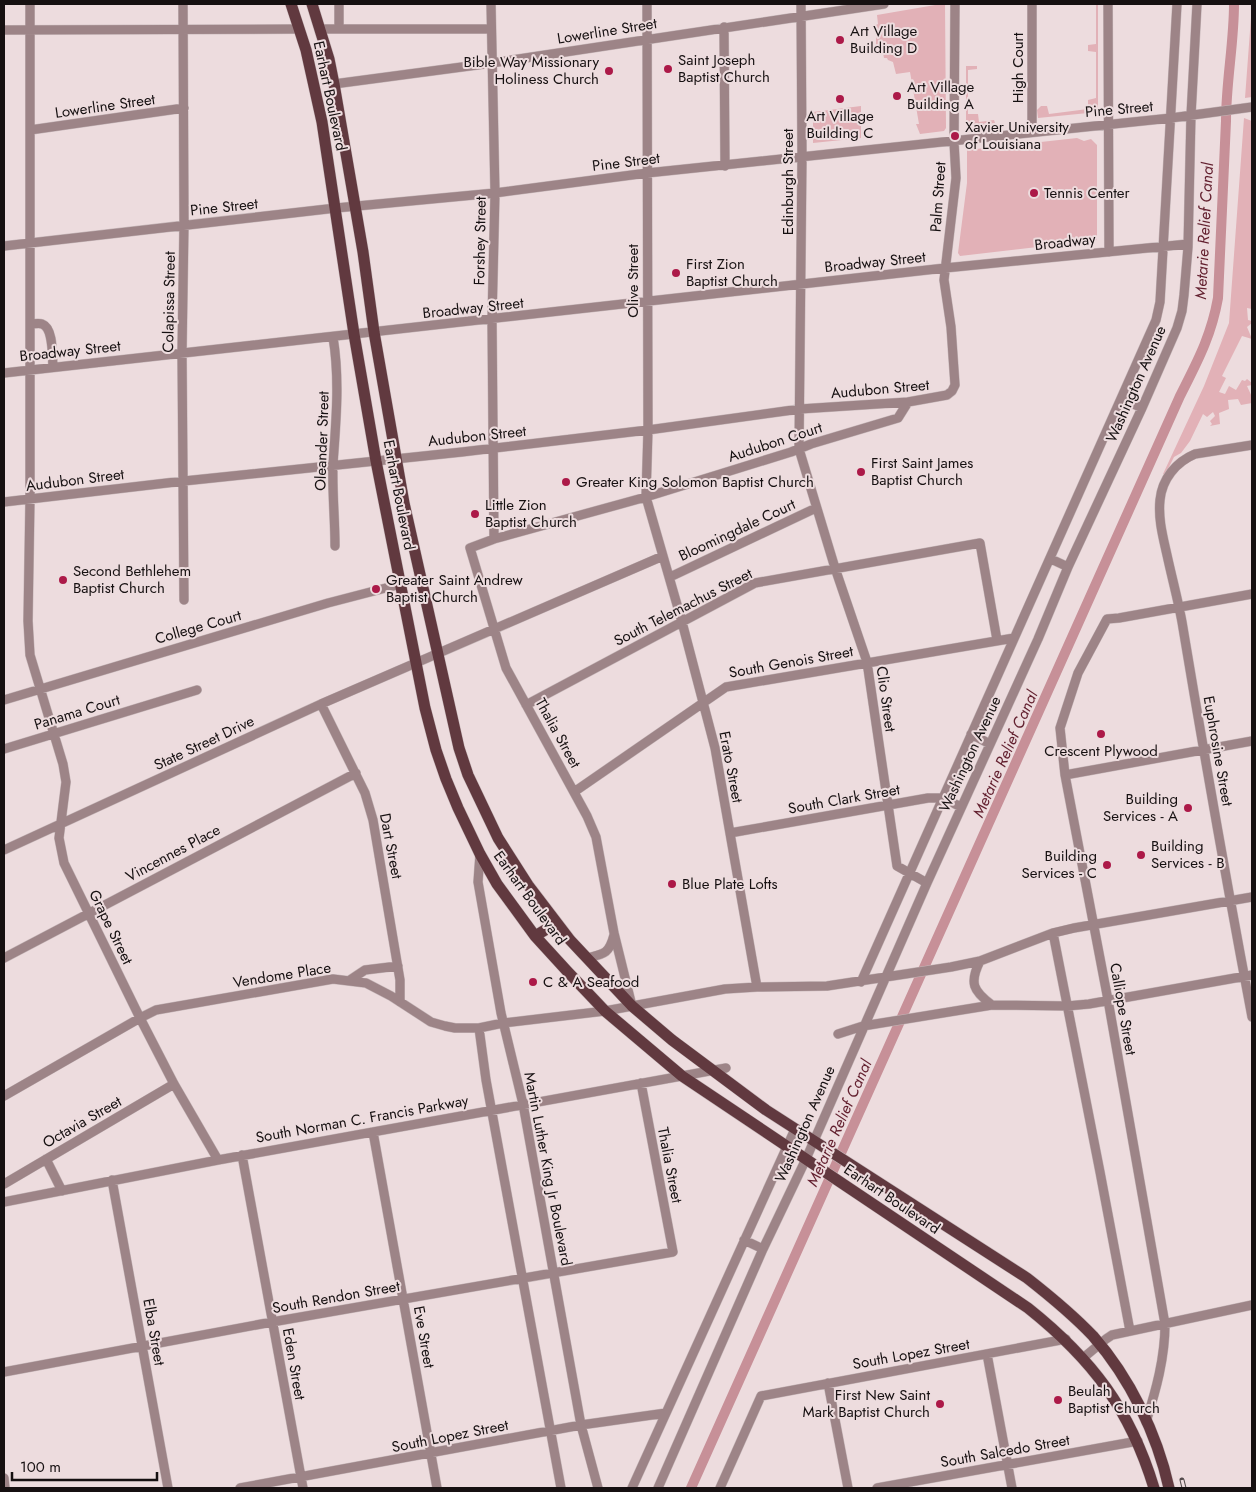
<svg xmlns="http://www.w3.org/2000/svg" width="1256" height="1492" font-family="Jost,sans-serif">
	<rect width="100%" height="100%" fill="#eddcde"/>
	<path fill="#e2b1b7" d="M941,4H945L946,128L944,131L920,134L916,124H919L910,72L896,74L893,62L888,60L887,58H884L882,48L876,49V25L878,24L877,15Z
		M1096,4H1098V112L1038,118L1037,110L1041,106H1047L1049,114L1088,109V100L1096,98V52L1088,51V45L1096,44Z
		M1252,4V97L1245,98Z
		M966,66H977V69L968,70V114H978L979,122L994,120L995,123L966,127Z
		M861,106V138L813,143V112Z
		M1244,118L1252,121V309L1247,308L1248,320L1252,321V323L1247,327L1252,339L1242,336L1222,376L1226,378L1219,392L1225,394L1229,386L1236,390L1242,380L1245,381L1247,379L1252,383V385L1247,386L1252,397V403L1241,405L1238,399L1228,400L1229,409L1219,413L1220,424L1210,426L1212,424L1210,421L1215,416L1213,412L1207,417L1203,414L1190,441L1181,453L1174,457L1165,475L1163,474L1204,386L1229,323Z
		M1077,138L1084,141L1091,139L1097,145V240L960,256L958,253L967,183V150Z"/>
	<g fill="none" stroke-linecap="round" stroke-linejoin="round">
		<path stroke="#c79098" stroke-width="10" d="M691,1488L1180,396C1197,362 1211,337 1218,298L1226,121C1226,82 1234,43 1234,4"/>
		<g stroke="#c6b7b9" stroke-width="10">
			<path id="minor" d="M30,4V499L28,621L30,655L63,764L66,782L59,838L64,863L140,1018L174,1084L218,1160
				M183,4L184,225L182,353L184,600
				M339,4V29
				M491,4L495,193L492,320L494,539
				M647,4L648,430L646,497L682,622L715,748L757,987
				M801,4L802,157L799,449L835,568L867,662L897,866L927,883
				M1032,4V132
				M1108,4L1109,252
				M724,27L725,166
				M320,29H491
				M4,30L299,29
				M334,84L492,63L884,4
				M30,130L184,108
				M4,246L336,208L495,193L647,173L1171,118L1252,107
				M30,324C33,324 39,323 42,324C54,328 52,357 53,367
				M333,337C340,380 336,421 333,464C332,491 335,519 335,546
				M4,373L945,268L1188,244
				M1122,399L1142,408
				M1252,445L1195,454C1176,462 1162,479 1160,500C1158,519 1163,537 1167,555C1172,578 1178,600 1182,622C1204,754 1227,885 1252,1017
				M4,502L184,481L462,452L648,430L800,409L908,402L947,395L952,391L955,385L951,327L944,280L956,178L954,142L955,4
				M1051,559L1068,567
				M670,577L816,508
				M4,700L328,603L401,584
				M321,704L365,793L373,820L400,980V1002
				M526,705L755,583L980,543L997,640
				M971,734L990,744
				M4,749L197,690
				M1065,775L1252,741
				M574,792L726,687L1014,638
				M730,833L928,798H943L961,807
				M4,850L321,704L663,556
				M480,854L478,882L501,1013L523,1104L581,1425L598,1488
				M1053,933L1100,1172L1130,1331
				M4,958L356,773
				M587,958C604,954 609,954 614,935
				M980,961C969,983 973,991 992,1005
				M350,980L365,970L398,966
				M861,982L1156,320L1160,302L1177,4
				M632,1006L614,933L596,837L587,816L506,668L470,548L494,539L646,497L791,452L811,444L898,418L908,402
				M479,1028L486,1080L561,1488
				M838,1034L863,1026L992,1005L1067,1006L1089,1004L1252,975
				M4,1096L140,1018L156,1010L333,979L366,983L391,996L431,1022L445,1026L455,1028H479L503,1023L605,1011L725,989L757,987L827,986L951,967L980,961L1053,933L1074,928L1252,897
				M373,1132L437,1488
				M242,1155L303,1488
				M46,1159L62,1191
				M112,1180L168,1488
				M4,1184L174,1084
				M4,1202L218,1160L726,1068
				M744,1240L763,1249
				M987,1354L1012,1488
				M1083,1358L1106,1339L1112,1335L1252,1305
				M4,1372L272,1322L673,1252L641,1083
				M828,1383L848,1488
				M1146,1422C1156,1390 1165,1358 1165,1324L1108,1000L1065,775L1060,728L1078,673L1107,619L1119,618L1252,594
				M4,1478L5,1488
				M240,1488L581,1425L666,1413
				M632,1488L795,1129
				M658,1488L763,1249L806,1159L927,883L1038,639L1068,567L1142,408L1177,328L1182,311L1184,295L1188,247L1191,115L1197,4
				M720,1488L761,1396L1066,1339
				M877,1488L1138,1441"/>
		</g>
		<g stroke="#c6b7b9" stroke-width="12">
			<path id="major" d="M291,4L306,50L322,122L354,334L376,461L425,708L436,750L446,779L458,808L480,854L497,884L535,936L567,971L605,1011L682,1076L1028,1308C1092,1359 1130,1409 1154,1488
				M312,4L329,59L334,84L363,252L374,332L404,503L459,748L468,775L498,838L528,885L570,940L632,1006L672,1040L766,1110L1027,1278C1050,1296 1073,1315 1093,1336C1130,1378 1157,1434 1169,1488
				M535,936L557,923"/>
		</g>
		<use href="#minor" stroke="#9d8487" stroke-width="9"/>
		<use href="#major" stroke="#61393f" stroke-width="11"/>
		<g stroke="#534a4b" stroke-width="5">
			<path id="rail" d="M1182,1480L1184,1488"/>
		</g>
		<use href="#rail" stroke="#eddcde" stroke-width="3" stroke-dasharray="9" stroke-linecap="butt"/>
	</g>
	<g fill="#ac1948" stroke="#eddcde" stroke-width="2">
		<circle cx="840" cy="40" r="5"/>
		<circle cx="668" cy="69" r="5"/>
		<circle cx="609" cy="71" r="5"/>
		<circle cx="897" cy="96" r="5"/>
		<circle cx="840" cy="99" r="5"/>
		<circle cx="955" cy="136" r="5"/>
		<circle cx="1034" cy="193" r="5"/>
		<circle cx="676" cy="273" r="5"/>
		<circle cx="861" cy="472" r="5"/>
		<circle cx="566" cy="482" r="5"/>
		<circle cx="475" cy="514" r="5"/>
		<circle cx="63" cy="580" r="5"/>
		<circle cx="376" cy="589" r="5"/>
		<circle cx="1101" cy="734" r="5"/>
		<circle cx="1188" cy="808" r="5"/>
		<circle cx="1141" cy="855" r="5"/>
		<circle cx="1107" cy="865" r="5"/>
		<circle cx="672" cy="884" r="5"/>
		<circle cx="533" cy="982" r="5"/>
		<circle cx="1058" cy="1400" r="5"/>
		<circle cx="940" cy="1404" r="5"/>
	</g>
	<g text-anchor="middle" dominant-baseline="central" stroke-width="4" stroke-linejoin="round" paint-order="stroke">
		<g font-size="15" fill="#161011" stroke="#eddcde">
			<text transform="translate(607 31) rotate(-9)">Lowerline Street</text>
			<text transform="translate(1018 68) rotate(-90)">High Court</text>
			<text transform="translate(330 96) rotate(78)">Earhart Boulevard</text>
			<text transform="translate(105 106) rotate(-8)">Lowerline Street</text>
			<text transform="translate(1119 109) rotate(-5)">Pine Street</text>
			<text transform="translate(626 162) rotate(-7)">Pine Street</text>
			<text transform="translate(788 182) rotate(-90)">Edinburgh Street</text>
			<text transform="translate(938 197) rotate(-86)">Palm Street</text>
			<text transform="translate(224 207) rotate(-6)">Pine Street</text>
			<text transform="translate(480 241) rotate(-89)">Forshey Street</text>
			<text transform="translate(1065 242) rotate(-6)">Broadway</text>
			<text transform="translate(875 262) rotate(-6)">Broadway Street</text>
			<text transform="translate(633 281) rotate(-90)">Olive Street</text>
			<text transform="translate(169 302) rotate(-89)">Colapissa Street</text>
			<text transform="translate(473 308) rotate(-6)">Broadway Street</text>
			<text transform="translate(70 351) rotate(-6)">Broadway Street</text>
			<text transform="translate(1136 384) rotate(-66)">Washington Avenue</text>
			<text transform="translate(880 389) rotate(-5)">Audubon Street</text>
			<text transform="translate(477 436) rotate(-6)">Audubon Street</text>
			<text transform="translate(322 441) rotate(-88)">Oleander Street</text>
			<text transform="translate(775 442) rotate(-18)">Audubon Court</text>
			<text transform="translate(75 480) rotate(-7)">Audubon Street</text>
			<text transform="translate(399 495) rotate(79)">Earhart Boulevard</text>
			<text transform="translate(737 530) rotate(-25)">Bloomingdale Court</text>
			<text transform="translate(683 607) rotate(-27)">South Telemachus Street</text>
			<text transform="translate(198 627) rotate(-16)">College Court</text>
			<text transform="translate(791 662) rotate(-10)">South Genois Street</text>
			<text transform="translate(886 699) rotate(82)">Clio Street</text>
			<text transform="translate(77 712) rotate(-17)">Panama Court</text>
			<text transform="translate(558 733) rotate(61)">Thalia Street</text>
			<text transform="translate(204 743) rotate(-25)">State Street Drive</text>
			<text transform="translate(1218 751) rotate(80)">Euphrosine Street</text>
			<text transform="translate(970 754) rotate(-65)">Washington Avenue</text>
			<text transform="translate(731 767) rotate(79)">Erato Street</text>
			<text transform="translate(844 799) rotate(-10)">South Clark Street</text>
			<text transform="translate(391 846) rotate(79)">Dart Street</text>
			<text transform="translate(173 853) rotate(-28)">Vincennes Place</text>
			<text transform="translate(530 898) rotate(54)">Earhart Boulevard</text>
			<text transform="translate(111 927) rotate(64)">Grape Street</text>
			<text transform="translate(282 975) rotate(-9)">Vendome Place</text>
			<text transform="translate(1123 1009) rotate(80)">Calliope Street</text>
			<text transform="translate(362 1119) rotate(-10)">South Norman C. Francis Parkway</text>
			<text transform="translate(82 1122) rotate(-30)">Octavia Street</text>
			<text transform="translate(805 1124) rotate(-66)">Washington Avenue</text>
			<text transform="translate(670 1165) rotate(79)">Thalia Street</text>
			<text transform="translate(548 1169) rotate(79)">Martin Luther King Jr Boulevard</text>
			<text transform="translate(892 1199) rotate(34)">Earhart Boulevard</text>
			<text transform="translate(336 1297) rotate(-10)">South Rendon Street</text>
			<text transform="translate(154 1332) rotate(80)">Elba Street</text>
			<text transform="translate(424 1337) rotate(80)">Eve Street</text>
			<text transform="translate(911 1354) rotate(-10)">South Lopez Street</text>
			<text transform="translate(294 1364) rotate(80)">Eden Street</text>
			<text transform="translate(450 1436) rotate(-11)">South Lopez Street</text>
			<text transform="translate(1005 1451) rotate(-10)">South Salcedo Street</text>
		</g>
		<g font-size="15" fill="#161011" stroke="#eddcde" text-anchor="start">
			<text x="850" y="31">Art Village<tspan x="850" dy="17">Building D</tspan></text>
			<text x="678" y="60">Saint Joseph<tspan x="678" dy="17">Baptist Church</tspan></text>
			<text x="599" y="62" text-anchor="end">Bible Way Missionary<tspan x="599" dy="17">Holiness Church</tspan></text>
			<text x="907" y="87">Art Village<tspan x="907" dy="17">Building A</tspan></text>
			<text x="840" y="116" text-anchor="middle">Art Village<tspan x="840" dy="17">Building C</tspan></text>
			<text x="965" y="127">Xavier University<tspan x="965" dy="17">of Louisiana</tspan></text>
			<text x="1044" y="193">Tennis Center</text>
			<text x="686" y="264">First Zion<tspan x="686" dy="17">Baptist Church</tspan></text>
			<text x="871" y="463">First Saint James<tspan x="871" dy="17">Baptist Church</tspan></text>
			<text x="576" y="482">Greater King Solomon Baptist Church</text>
			<text x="485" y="505">Little Zion<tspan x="485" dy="17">Baptist Church</tspan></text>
			<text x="73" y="571">Second Bethlehem<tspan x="73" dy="17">Baptist Church</tspan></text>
			<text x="386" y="580">Greater Saint Andrew<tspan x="386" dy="17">Baptist Church</tspan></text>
			<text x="1101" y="751" text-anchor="middle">Crescent Plywood</text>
			<text x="1178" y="799" text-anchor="end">Building<tspan x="1178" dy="17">Services - A</tspan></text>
			<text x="1151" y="846">Building<tspan x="1151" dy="17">Services - B</tspan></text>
			<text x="1097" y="856" text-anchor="end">Building<tspan x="1097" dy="17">Services - C</tspan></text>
			<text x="682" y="884">Blue Plate Lofts</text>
			<text x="543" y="982">C &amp; A Seafood</text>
			<text x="1068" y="1391">Beulah<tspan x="1068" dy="17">Baptist Church</tspan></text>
			<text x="930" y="1395" text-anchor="end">First New Saint<tspan x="930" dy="17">Mark Baptist Church</tspan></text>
		</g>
		<g font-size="16" font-style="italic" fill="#621f2e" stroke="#eddcde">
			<text transform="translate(1204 231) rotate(-87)">Metarie Relief Canal</text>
			<text transform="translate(1005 754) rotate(-66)">Metarie Relief Canal</text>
			<text transform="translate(839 1123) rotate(-66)">Metarie Relief Canal</text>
		</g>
	</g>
	<rect width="1256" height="1492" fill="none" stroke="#161011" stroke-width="10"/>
	<path d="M12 1472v8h145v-8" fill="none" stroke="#161011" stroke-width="2.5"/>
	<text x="20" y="1472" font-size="15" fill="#161011" stroke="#eddcde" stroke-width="4" paint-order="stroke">100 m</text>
</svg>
